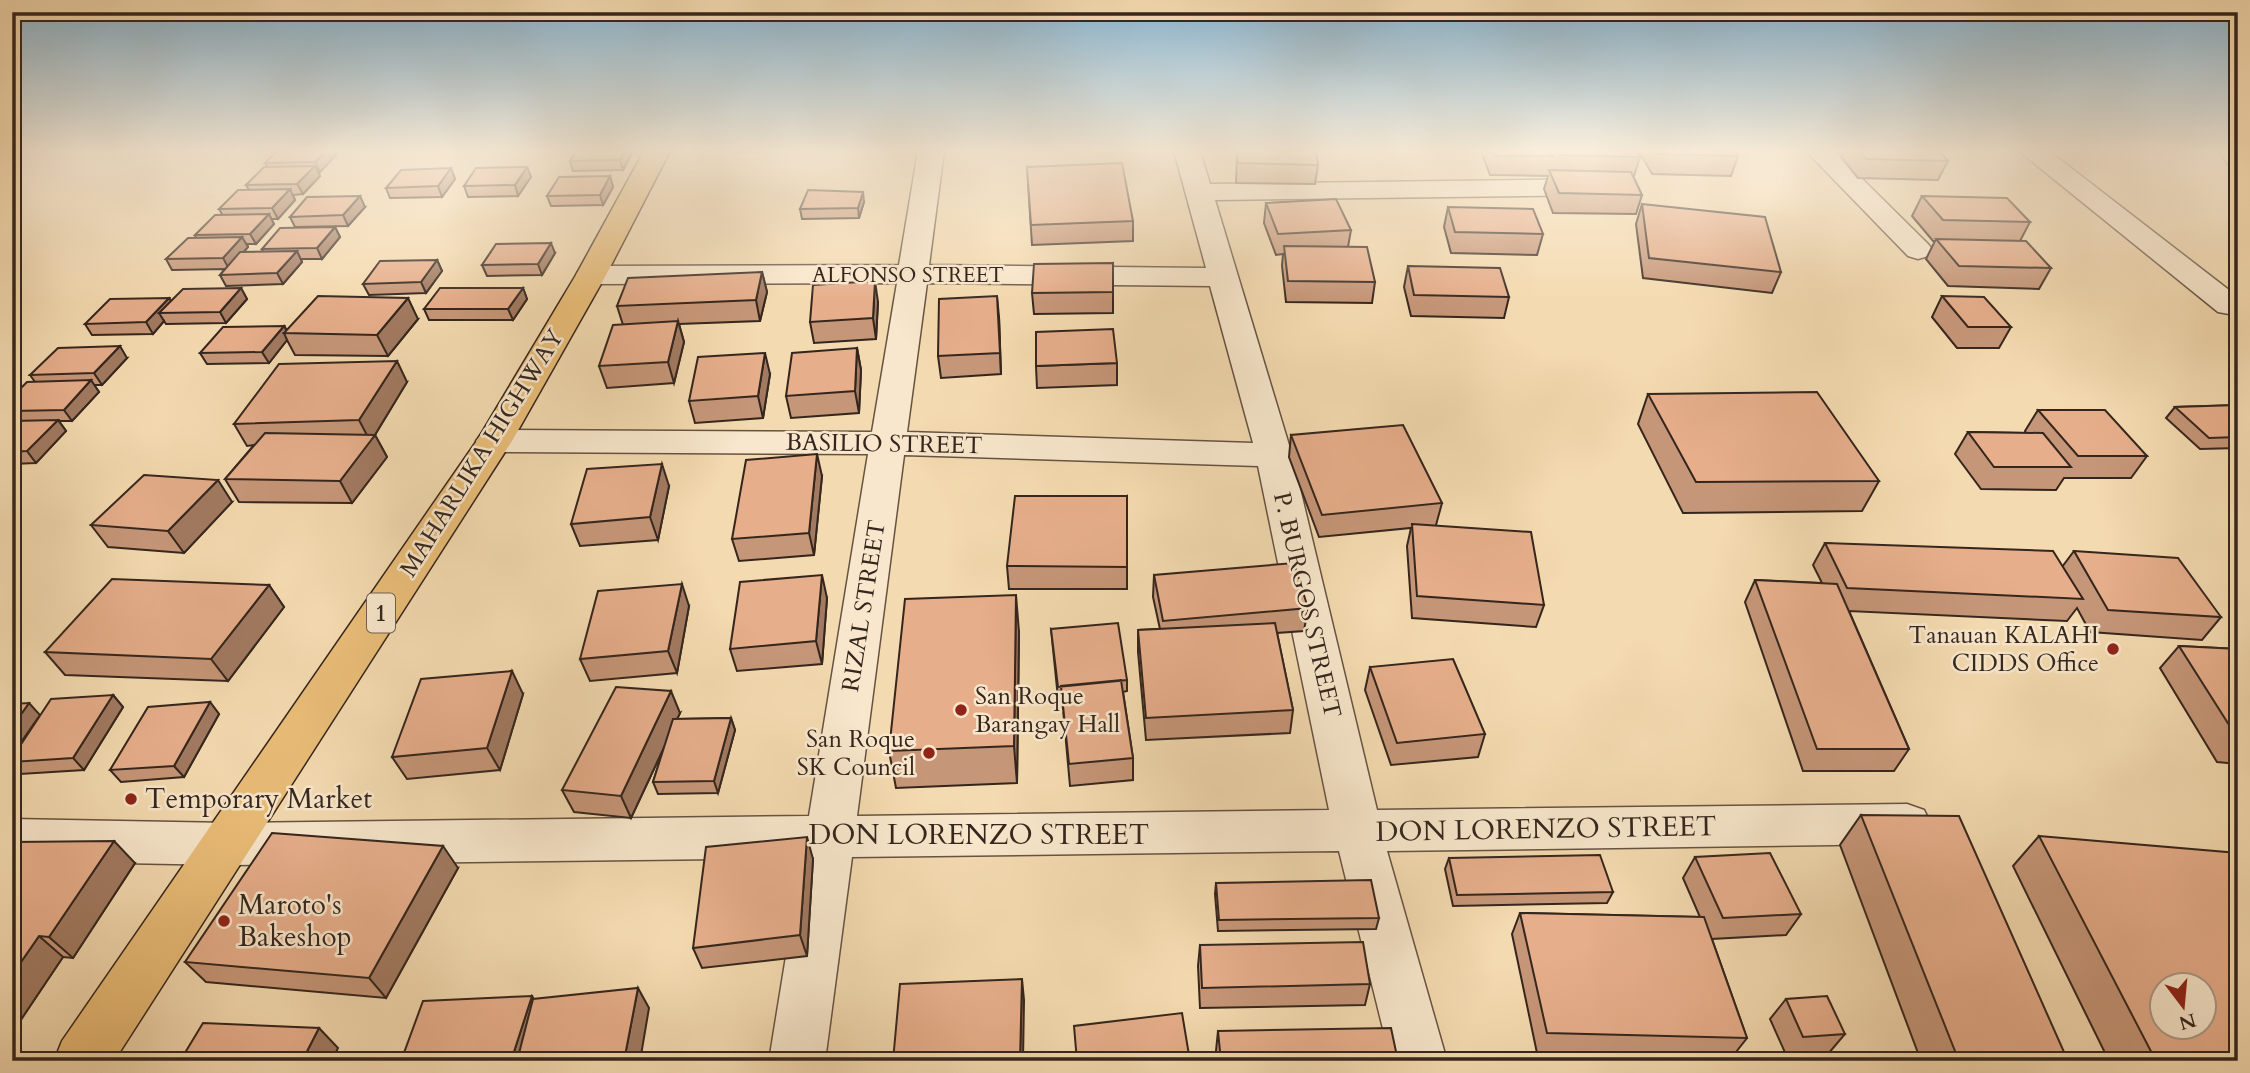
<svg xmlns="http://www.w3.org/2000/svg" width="2250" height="1073" font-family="Cardo,serif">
	<rect width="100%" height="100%" fill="#f4dab0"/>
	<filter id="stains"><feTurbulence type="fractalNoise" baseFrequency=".00286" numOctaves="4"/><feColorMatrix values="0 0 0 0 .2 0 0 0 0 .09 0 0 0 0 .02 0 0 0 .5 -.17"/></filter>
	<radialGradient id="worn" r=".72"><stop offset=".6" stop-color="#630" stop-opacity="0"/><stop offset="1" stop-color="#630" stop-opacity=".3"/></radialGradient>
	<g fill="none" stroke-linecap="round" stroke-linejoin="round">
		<g stroke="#655342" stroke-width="3">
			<path id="street" d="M918,151H944L929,265L1206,268L1174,151H1200L1210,184L1596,179L1606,181L1609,187L1606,193L1596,195L1215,200L1292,455L1377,810L1907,804L1924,810L1931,824L1924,838L1907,844L1387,851L1447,1061H1391L1339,851L852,857L825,1061H769L802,858L228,865L12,861V819L228,823L809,816L868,454L494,452L482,449L476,441L482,433L494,430L872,432L897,283L591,284L580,281L576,275L580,269L591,266L899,265ZM927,283L1210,286L1253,443L907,432ZM904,455L1258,466L1329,810L857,816Z
				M1806,151H1834L1928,244L1933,250L1928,256L1918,259L1908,256Z
				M2019,151H2049L2238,297V312L2229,314L2218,312Z
				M2219,151H2238V167L2229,165Z"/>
		</g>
		<g stroke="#35261d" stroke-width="3">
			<path id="highway" d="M644,151H670L606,275L512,441L114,1061H54L62,1041L478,439L576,275Z"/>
		</g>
		<use href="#street" fill="#f8e7cc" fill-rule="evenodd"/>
		<use href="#highway" fill="#eabd78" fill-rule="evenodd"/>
	</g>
	<path fill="#c69678" stroke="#35261d" stroke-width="2" d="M576,151H631L632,153L623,170L573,171L570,161Z
		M733,151H800L734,153Z
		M1237,151H1316L1318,165L1315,184L1236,183Z
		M1481,151H1637L1640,157L1634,176H1633L1642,195L1636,214L1553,213L1544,189L1548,176L1490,175Z
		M1641,151H1735L1738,156L1731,176L1652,174L1640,153Z
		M1843,151H1939L1948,161L1938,180L1858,178L1841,157Z
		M336,155L320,172H318L320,176L303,194L293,195L295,200L278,219H271L274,224L256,244H247L248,247L244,252H263L262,249L335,227L340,237L322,259H301L302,262L283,284L226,286L220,275L225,269L172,270L166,259L196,238L195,235L222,214L219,209L249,190L246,185L267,167L265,163Z
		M527,167L531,177L518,196L468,197L464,186Z
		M1027,167L1133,221V241L1032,245Z
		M451,168L455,179L442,197L390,198L386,188Z
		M610,176L613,187L603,205L551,206L547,196Z
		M1922,196L2030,222L2020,241L2051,268L2039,289L1948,286L1926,259L1935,241H1933L1912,216Z
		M864,202L859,218L802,219L800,209Z
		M1266,203L1351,230L1348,247L1375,282L1372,303L1286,302L1282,266L1283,254L1276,255L1264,223Z
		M1642,204L1781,272L1772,293L1643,278L1636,224Z
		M365,207L348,226L295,227L290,217Z
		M1448,207L1543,234L1537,255L1451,253L1444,227Z
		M555,253L542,275L487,276L482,265Z
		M437,260L442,271L426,293L369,295L363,284Z
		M1113,263V313L1034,314L1032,293Z
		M1408,266L1509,297L1504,318L1411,316L1404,287Z
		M762,272L767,292L760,321L679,324L684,342L674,383L607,388L599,366L623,325L617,306Z
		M241,288L247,299L226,323L166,324L164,321L153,334L92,335L85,324L169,298L171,301Z
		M523,288L527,299L513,320H429L424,309Z
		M1942,296L2011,327L1999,348H1957L1932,317Z
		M878,302L876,339L814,343L810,322Z
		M999,317L1001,374L941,378L938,356Z
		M418,319L388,356L295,355L287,340L269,363L207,364L200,353L284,326L287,330Z
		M857,348L861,370L859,413L791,418L786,396Z
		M127,358L102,385H94L99,392L72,421H59L66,431L36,463L12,464V397L35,382L30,375Z
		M1117,363V385L1037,388L1036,366Z
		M770,374L763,418L695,423L689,401Z
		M407,382L375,435L387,457L352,503L239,502L225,479L254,445L247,446L234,424Z
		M1648,394L1879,481L1862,511L1683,513L1638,424Z
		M2238,405V448L2200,449L2166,418L2175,407Z
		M2038,410L2147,456L2131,478H2064L2056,490L1981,489L1955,454L1968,432L2026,433L2025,431Z
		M1291,435L1442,503L1436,525L1544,605L1536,627L1412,618L1407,546L1411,528L1319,537L1289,457Z
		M822,476L814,555L739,561L732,539Z
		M669,486L658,540L580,546L571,524Z
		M1127,496V589H1009L1007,566Z
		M232,502L184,553L108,547L91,525Z
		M1825,543L2062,567L2074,551L2221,617L2202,640L2090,632L2077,608L2067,621L1849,611L1909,749L1894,771H1803L1745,602L1755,580L1822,583L1813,565Z
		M1154,575L1308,608L1304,631L1277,633L1293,710L1290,733L1146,740L1138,652V630L1160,629L1153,597Z
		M269,585L284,607L228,681L65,675L45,652Z
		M827,598L822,664L737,671L730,649Z
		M689,606L677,673L590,681L580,659Z
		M2238,611V624L2232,618Z
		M1051,629L1127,680V691L1123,692L1133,758V780L1070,786L1062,698H1058Z
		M1019,632L1017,783L896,788L889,751Z
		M2179,646L2238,649V764L2217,762L2160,668Z
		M1370,667L1485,734L1478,757L1391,765L1365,690Z
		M523,694L500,770L407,779L392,757Z
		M113,695L123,707L84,770L20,774L12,766V758Z
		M210,702L219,714L184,777L121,782L110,770Z
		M680,713L677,719L731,718L735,730L718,793L658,794L653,782L663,750L631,818L574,812L562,790Z
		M1861,815L2068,1061H1921L1840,845Z
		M2039,836L2238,1061H2109L2013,866Z
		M12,842L135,863L73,958L63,957L12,1033Z
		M1695,857L1801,914L1786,935L1712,939L1747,1038L1732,1057L1537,1053L1512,934L1520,913L1700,917L1683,878Z
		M1449,858L1613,892L1607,903L1453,906L1445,869Z
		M813,859L807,956L702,968L693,948Z
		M458,868L386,998L206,982L185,962Z
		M1216,883L1379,918L1376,929L1218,931L1215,894Z
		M1200,945L1370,984L1365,1005L1200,1008L1198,966Z
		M1786,999L1845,1034L1828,1054L1787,1057L1770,1019Z
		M1218,1031L1398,1061H1217L1216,1051Z"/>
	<path fill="#a17a61" stroke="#35261d" stroke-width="2" d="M326,151H334L336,155L320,172L315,162Z
		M624,151H631L632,153L623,170L620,160Z
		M315,166L320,176L303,194L297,184Z
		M527,167L531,177L518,196L515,185Z
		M451,168L455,179L442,197L438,186Z
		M610,176L613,187L603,205L600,195Z
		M290,189L295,200L278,219L272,208Z
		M863,192L864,202L859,218L858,208Z
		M360,196L365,207L348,226L343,215Z
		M269,214L274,224L256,244L250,234Z
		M335,227L340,237L322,259L317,248Z
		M242,237L248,247L229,269L223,258Z
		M551,243L555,253L542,275L538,264Z
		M297,251L302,262L283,284L277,273Z
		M437,260L442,271L426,293L421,282Z
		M762,272L767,292L760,321L756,300Z
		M875,281L878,302L876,339L873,318Z
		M241,288L247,299L226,323L220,312Z
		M523,288L527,299L513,320L508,309Z
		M997,296L999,317L1001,374L1000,353Z
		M169,298L176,309L159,313L164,321L153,334L146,322Z
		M408,298L418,319L388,356L377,335Z
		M678,321L684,342L674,383L668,362Z
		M284,326L288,333H284L287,340L269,363L262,352Z
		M120,346L127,358L102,385L94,373Z
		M857,348L861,370L859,413L855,391Z
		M765,353L770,374L763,418L758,396Z
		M397,361L407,382L373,438L375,435L387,457L352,503L340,481L370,441L359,420Z
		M91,380L99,392L72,421L64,410Z
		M58,420L66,431L36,463L27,451Z
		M817,454L822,476L814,555L809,533Z
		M662,464L669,486L658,540L650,517Z
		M218,480L232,502L184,553L168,531Z
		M822,575L827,598L822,664L816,641Z
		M682,584L689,606L677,673L668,651Z
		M269,585L284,607L228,681L211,659Z
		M1016,595L1019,632L1017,783L1014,746Z
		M512,671L523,694L500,770L487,748Z
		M671,691L680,713L631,818L621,796Z
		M113,695L123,707L84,770L73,758Z
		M210,702L219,714L184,777L174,766Z
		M29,703L40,715L12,755V727Z
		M731,718L735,730L718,793L714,781Z
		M807,837L813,859L807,956L800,935Z
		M114,841L135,863L73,958L49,937Z
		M443,846L458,868L386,998L369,978Z
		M39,936L63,957L12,1033V975Z
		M1022,979L1024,1000L1023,1061H1020Z
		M638,988L649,1008L640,1061H624Z
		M532,996L545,1016L532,1061H511Z
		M319,1028L338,1048L332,1061H302Z"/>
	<path fill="#e6ae8b" stroke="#35261d" stroke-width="2" fill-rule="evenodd" d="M277,151H326L315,162L265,163Z
		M576,151H624L620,160L570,161Z
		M1237,151H1316L1318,165L1238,163Z
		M1493,151H1550L1553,156H1495Z
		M1558,151H1637L1640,157L1560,155Z
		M1656,151H1735L1738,156L1658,154Z
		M1860,151H1939L1948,161L1866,159Z
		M1122,163L1133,221L1031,225L1027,167Z
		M315,166L297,184L246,185L264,167Z
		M527,167L515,185L464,186L476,168Z
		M451,168L438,186L386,188L401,170Z
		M1549,170L1631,172L1642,195L1559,193Z
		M610,176L600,195L547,196L559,177Z
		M290,189L272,208L219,209L238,190Z
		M808,190L863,192L858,208L800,209Z
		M360,196L343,215L290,217L307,197Z
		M1922,196L2007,198L2030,222L1943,220Z
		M1336,199L1351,230L1278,234L1266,203Z
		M1642,204L1765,217L1781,272L1649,258Z
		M1448,207L1533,209L1543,234L1455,232Z
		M269,214L250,234L195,235L215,215Z
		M335,227L317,248L262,249L280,228Z
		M242,237L223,258L166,259L188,238Z
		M1936,239L2026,241L2051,268L1959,266Z
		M551,243L538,264L482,265L496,244Z
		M1284,246L1367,247L1375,282L1288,281Z
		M297,251L277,273L220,275L240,252Z
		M437,260L421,282L363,284L380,261Z
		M1113,263V292L1032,293L1034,264Z
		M1408,266L1500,268L1509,297L1414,295Z
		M762,272L756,300L617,306L628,278Z
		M875,281L873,318L810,322L813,285Z
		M241,288L220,312L159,313L183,289Z
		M440,288H523L508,309H424Z
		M318,296L408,298L377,335L284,333Z
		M997,296L1000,353L938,356L939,299Z
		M1942,296L1984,297L2011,327H1968Z
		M169,298L146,322L85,324L110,299Z
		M678,321L668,362L599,366L613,325Z
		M284,326L262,352L200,353L223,327Z
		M1113,329L1117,363L1036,366V332Z
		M120,346L94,373L30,375L58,348Z
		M857,348L855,391L786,396L792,353Z
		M765,353L758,396L689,401L698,357Z
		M397,361L359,420L234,424L279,364Z
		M91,380L64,410L12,411V397L27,382Z
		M1817,392L1879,481L1696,482L1648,394Z
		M2238,405V437L2209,438L2175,407Z
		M2038,410H2105L2147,456H2078Z
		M58,420L27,451L12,452V421Z
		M1403,425L1442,503L1322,515L1291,435Z
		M1968,432L2043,433L2071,467H1994Z
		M265,433L375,435L340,481L225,479Z
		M817,454L809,533L732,539L746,460Z
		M662,464L650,517L571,524L587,469Z
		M144,475L218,480L168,531L91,525Z
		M1015,496H1127V567L1007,566Z
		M1412,524L1531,532L1544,605L1417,596Z
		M1825,543L2053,551L2083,599L1847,588Z
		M2074,551L2178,558L2221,617L2108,610Z
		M1294,563L1308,608L1163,621L1154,575Z
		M822,575L816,641L730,649L740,582Z
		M112,579L269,585L211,659L45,652Z
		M1755,580L1837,584L1909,749H1817Z
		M682,584L668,651L580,659L598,591Z
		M1016,595L1014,746L889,751L905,599Z
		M1118,623L1127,680L1058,687L1051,629Z
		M1275,623L1293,710L1146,718L1138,630Z
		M2179,646L2238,649V739Z
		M1453,659L1485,734L1397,743L1370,667Z
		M512,671L487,748L392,757L421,679Z
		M1121,680L1133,758L1069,764L1061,686Z
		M616,687L671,691L621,796L562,790Z
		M113,695L73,758L12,762V758L51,699Z
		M210,702L174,766L110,770L148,707Z
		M29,703L12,727V704Z
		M731,718L714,781L653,782L673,719Z
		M1861,815L1959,816L2068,1061H1959Z
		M272,833L443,846L369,978L185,962Z
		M2039,836L2238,853V1061H2156ZM2162,985H2204V1027H2162Z
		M807,837L800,935L693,948L706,847Z
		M114,841L49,937L39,936L12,975V842Z
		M1770,853L1801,914L1723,918L1695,857Z
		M1600,855L1613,892L1457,895L1449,858Z
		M1371,880L1379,918L1219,920L1216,883Z
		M1520,913L1704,917L1747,1038L1547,1033Z
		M1363,942L1370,984L1202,988L1200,945Z
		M1022,979L1020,1061H893L900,984Z
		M638,988L624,1061H517L533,999Z
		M532,996L511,1061H401L423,1001Z
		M1827,996L1845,1034L1803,1037L1786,999Z
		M1182,1013L1190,1061H1077L1074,1026Z
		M203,1023L319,1028L302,1061H180Z
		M1391,1028L1398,1061H1221L1218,1031Z"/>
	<linearGradient id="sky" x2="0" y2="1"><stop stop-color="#89b6d2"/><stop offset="0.5" stop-color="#faeedb"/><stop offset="1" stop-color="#faeedb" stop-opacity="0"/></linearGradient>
	<rect width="2250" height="302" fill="url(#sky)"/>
	<g fill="#8f2418" stroke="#f8e7cc" stroke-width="2.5">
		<circle cx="2113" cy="649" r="7"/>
		<circle cx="961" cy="710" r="7"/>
		<circle cx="929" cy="753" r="7"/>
		<circle cx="131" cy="799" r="7"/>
		<circle cx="224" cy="921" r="7"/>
	</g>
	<g text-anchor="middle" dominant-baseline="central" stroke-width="5" stroke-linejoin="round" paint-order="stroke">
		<g font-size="21" fill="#35261d" stroke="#f8e7cc">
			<text x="908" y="275">ALFONSO STREET</text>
		</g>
		<rect fill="#f8e7cc" stroke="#706052" stroke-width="2" x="367" y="593.5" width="28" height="39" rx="5"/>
		<g font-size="23" font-weight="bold" fill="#35261d">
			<text x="381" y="613">1</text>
		</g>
		<g font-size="24" fill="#35261d" stroke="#f8e7cc">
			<text transform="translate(884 444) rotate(1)">BASILIO STREET</text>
			<text transform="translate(482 453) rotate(-58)">MAHARLIKA HIGHWAY</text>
			<text transform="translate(1307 605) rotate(77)">P. BURGOS STREET</text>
			<text transform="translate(864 606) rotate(-81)">RIZAL STREET</text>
		</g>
		<g font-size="24" fill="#35261d" stroke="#f8e7cc" text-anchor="end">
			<text x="2099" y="635">Tanauan KALAHI<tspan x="2099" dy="28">CIDDS Office</tspan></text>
			<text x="975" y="696" text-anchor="start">San Roque<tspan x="975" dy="28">Barangay Hall</tspan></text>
			<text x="915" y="739">San Roque<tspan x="915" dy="28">SK Council</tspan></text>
		</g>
		<g font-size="28" fill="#35261d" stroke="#f8e7cc" text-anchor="start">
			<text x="145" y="799">Temporary Market</text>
			<text x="238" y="905">Maroto's<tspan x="238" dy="32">Bakeshop</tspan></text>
		</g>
		<g font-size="28" fill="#35261d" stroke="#f8e7cc">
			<text transform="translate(1546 829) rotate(-1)">DON LORENZO STREET</text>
			<text x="979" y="835">DON LORENZO STREET</text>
		</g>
	</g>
	<rect width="2250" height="1073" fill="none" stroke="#f4dab0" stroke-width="42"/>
	<rect x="14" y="14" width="2222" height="1045" fill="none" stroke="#35261d" stroke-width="3.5"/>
	<rect x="21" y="21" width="2208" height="1031" fill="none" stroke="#35261d" stroke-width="2"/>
	<g transform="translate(2183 1006) rotate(164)"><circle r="33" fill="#f8e7cc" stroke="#aa9a86" stroke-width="2"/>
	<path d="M0-5L12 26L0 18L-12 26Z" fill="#8f2418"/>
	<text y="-10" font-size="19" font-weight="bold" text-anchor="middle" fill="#35261d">N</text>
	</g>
	<rect width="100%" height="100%" filter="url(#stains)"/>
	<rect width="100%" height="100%" fill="url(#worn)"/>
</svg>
